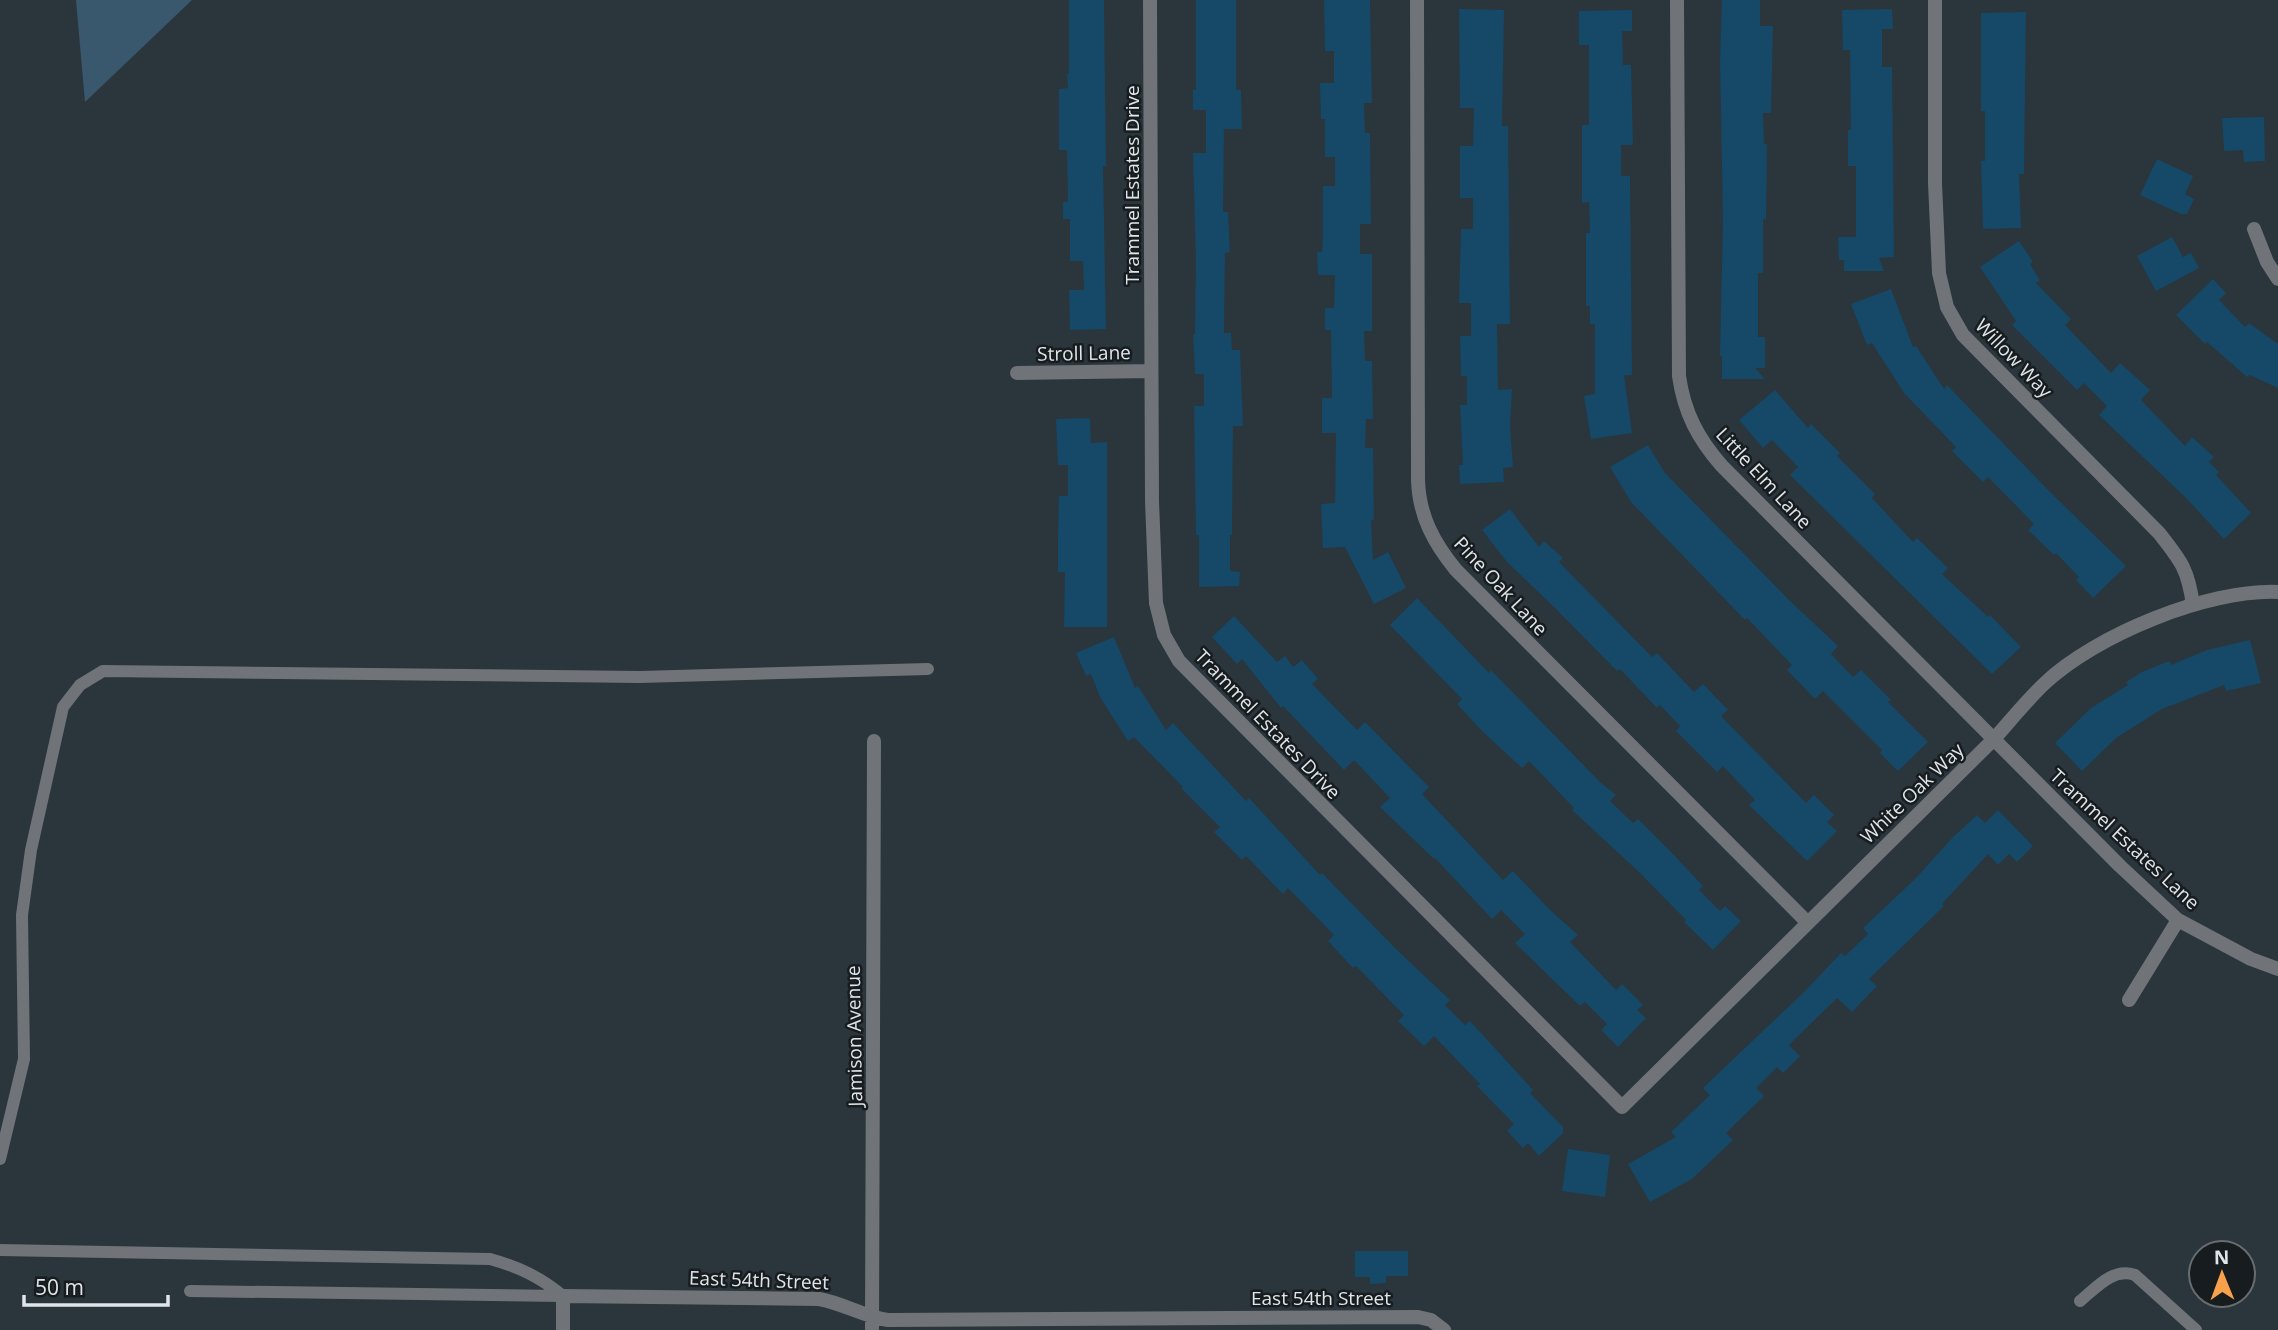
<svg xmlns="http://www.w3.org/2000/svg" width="2278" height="1330" font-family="'Open Sans',sans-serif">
	<rect width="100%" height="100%" fill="#2b353c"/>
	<path fill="#3a586d" d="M76,0H192L85,102Z"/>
	<path fill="#164867" d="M1069,0H1104L1106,166H1103L1106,329L1070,330L1069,290H1084L1083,261H1070V219H1063V202H1068L1067,150H1059V89L1068,88L1067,74H1069Z
		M1196,0H1236V90H1241L1242,129H1224L1223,212H1228L1230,252L1225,253L1224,333H1231L1232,350H1240L1243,426H1233L1232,535H1230V571L1240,572L1239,586L1199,587V535H1196L1194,406H1204V374H1195L1193,334H1195L1196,261L1193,153H1206V110H1193V90H1196Z
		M1324,0H1370L1372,103H1364L1365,133H1370L1371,224H1360V254H1372V331H1364L1365,361H1372L1373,419H1366L1365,448H1373L1374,520H1371L1373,560L1388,552L1406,588L1374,604L1345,547L1323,548L1321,504L1335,503L1336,433H1322V398H1332L1331,330H1325V308H1334L1335,275H1318L1317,252H1322L1323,241V186H1335V157H1325V119H1321L1320,83H1334V51H1325Z
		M1722,0H1760V26H1773L1771,113H1763L1764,144H1767L1766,220L1763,219V273H1758V337H1765V368H1755L1765,379H1722V356H1720L1723,219L1720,61Z
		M1459,9L1504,10L1502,126H1508L1510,324H1497L1498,390L1512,389L1510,426L1513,467L1503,468L1504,482L1460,484L1459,465H1463L1460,405H1467V376H1461L1460,336H1471V303H1459L1461,229H1473V198H1460V146H1473L1474,108H1460Z
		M1892,9L1893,29H1882V67H1892L1894,257L1879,258L1884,271H1844V260H1839L1838,237H1856V166H1848V130H1851L1850,50H1843L1842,10Z
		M1632,10V31H1622L1623,65H1631L1633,145H1621V176H1630L1632,375H1624L1632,433L1591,439L1584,396L1595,394V324H1590V306H1586V233H1590L1589,202L1582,203V125H1589V45H1579V11Z
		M2026,12L2024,174H2019L2021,228L1983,229L1981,161H1985V111H1981V13Z
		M2264,117L2265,161L2244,162L2243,150L2224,151L2222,118Z
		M2157,159L2193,176L2185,194L2194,199L2187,214H2181L2140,195Z
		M2172,237L2183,257L2191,253L2199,268L2156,291L2137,256Z
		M2019,241L2033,262L2030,264L2040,280L2036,283L2071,319L2065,325L2111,373L2120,363L2150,390L2141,400L2185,446L2192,437L2214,457L2209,462L2219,472L2216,475L2251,513L2224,539L2186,498L2099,415L2107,406L2084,383L2077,390L2012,325L2016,321L1980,267Z
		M2213,279L2226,293L2219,300L2245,327L2249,323L2278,344V388L2250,375L2247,377L2207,342L2205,344L2176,315Z
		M1891,289L1913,347L1916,346L1944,389L1947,385L2048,490L2126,566L2093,598L2076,580L2079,577L2056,553L2054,555L2028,530L2034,524L1988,477L1983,482L1952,451L1956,447L1904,393L1872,343L1867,345L1851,304Z
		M1775,390L1808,428L1811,424L1840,453L1837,456L1875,494L1872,498L1913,542L1917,538L1948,568L1942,574L1988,617L1990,615L2021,647L1992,674L1790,475L1798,467L1772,440L1763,448L1739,420Z
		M1090,418L1091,443L1107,442V627H1064L1065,572H1058V533L1059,496H1068V465H1058L1056,419Z
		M1648,445L1665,473L1788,599L1838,646L1831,654L1853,677L1861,670L1891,700L1888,702L1928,742L1898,771L1880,753L1882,750L1823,691L1815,699L1787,670L1792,665L1747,618L1745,620L1631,502L1610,467Z
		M1510,509L1539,547L1544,541L1563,558L1559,562L1652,657L1657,653L1694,692L1703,684L1728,710L1721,716L1806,803L1814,795L1834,815L1827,822L1837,831L1807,861L1749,805L1755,800L1723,766L1717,772L1676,731L1680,726L1660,705L1657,708L1620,669L1617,671L1555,608L1507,562L1482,530Z
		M1417,598L1489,673L1491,670L1600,782L1616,795L1610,801L1633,823L1638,819L1674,855L1703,886L1699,890L1720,911L1725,906L1741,921L1713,950L1684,922L1686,920L1640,873L1572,810L1574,808L1529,761L1522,768L1483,732L1457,704L1462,699L1390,625Z
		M1234,616L1277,662L1285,656L1293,667L1302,660L1318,679L1312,684L1357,730L1365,722L1429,787L1422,794L1503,880L1513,871L1549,909L1578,935L1570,942L1616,990L1622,984L1643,1005L1637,1010L1646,1018L1618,1047L1601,1030L1607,1024L1585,1002L1580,1006L1515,943L1525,934L1501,910L1492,919L1435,858L1434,859L1380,807L1390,798L1354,760L1344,770L1283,706L1281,708L1242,659L1237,664L1212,637Z
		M1114,637L1135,688L1138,686L1166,730L1173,723L1246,801L1249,798L1320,875L1322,873L1395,948L1450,1000L1445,1005L1465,1025L1470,1021L1533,1090L1530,1093L1563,1127V1133L1539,1156L1528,1143L1523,1148L1507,1131L1514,1124L1477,1086L1480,1084L1434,1036L1424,1046L1398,1021L1404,1015L1356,966L1353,968L1328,941L1334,935L1288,888L1283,894L1246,856L1242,860L1214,832L1220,827L1181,788L1183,787L1134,737L1128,741L1100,697L1091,674L1086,676L1076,653Z
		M2250,640L2261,683L2226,691L2224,685L2162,709L2116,738L2082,771L2055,743L2091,708L2128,685L2126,682L2142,672L2169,661L2171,665L2207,650Z
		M1998,810L2033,846L2017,862L2009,854L1998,865L1988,854L1942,904L1944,906L1869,979L1877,986L1852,1012L1837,998L1789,1045L1800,1056L1783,1073L1777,1067L1756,1088L1764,1096L1726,1133L1733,1140L1692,1179L1650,1202L1628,1164L1676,1137L1671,1132L1710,1095L1703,1088L1805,991L1841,953L1845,956L1868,934L1863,928L1916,878L1953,837L1977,815L1985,823Z
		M1568,1149L1610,1155L1605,1197L1562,1191Z
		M1355,1251H1408V1276H1386V1283L1370,1284V1277H1355Z"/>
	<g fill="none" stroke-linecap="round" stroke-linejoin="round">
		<path stroke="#707478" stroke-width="12" d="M0,1159L24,1059L22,915L31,850L63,707L80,685L103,671L640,677L928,669
			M0,1250L490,1259C519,1267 540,1277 563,1296
			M190,1291L563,1296
			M2080,1301C2096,1288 2113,1267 2135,1275L2196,1330"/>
		<path stroke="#707478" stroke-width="14" d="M1150,0L1152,501L1156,603L1164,635L1179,661L1622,1107L1994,739C2011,720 2027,700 2045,683C2096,635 2208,589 2278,592
			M1417,0L1418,480C1419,516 1434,543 1456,570L1807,922
			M1677,0L1679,376C1684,412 1698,439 1722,466L2120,866L2178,920L2251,959L2278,969
			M1935,0V183L1939,273L1947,307L1963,335L2159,533C2181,561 2188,569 2193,605
			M2254,229L2267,262L2278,279
			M1017,373L1151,371
			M2129,1000L2178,920
			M563,1330V1296L819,1299C843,1303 864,1317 888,1320L1418,1317L1431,1320L1444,1330
			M872,1330L874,741"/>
	</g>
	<g text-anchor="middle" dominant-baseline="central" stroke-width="5" stroke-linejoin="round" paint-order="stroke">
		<g font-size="19" fill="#dfe5ea" stroke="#171c1f">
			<text transform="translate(1132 185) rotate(-90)">Trammel Estates Drive</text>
			<text transform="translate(1084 353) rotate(-1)">Stroll Lane</text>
			<text transform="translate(2014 358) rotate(46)">Willow Way</text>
			<text transform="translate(1764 478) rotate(47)">Little Elm Lane</text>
			<text transform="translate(1501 586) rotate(47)">Pine Oak Lane</text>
			<text transform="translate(1268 724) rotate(46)">Trammel Estates Drive</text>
			<text transform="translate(1912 793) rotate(-44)">White Oak Way</text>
			<text transform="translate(2125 839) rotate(43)">Trammel Estates Lane</text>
			<text transform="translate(854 1036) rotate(-91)">Jamison Avenue</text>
			<text transform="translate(759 1280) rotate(2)">East 54th Street</text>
			<text x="1321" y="1298">East 54th Street</text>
		</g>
	</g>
	<g transform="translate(2222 1274) rotate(359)"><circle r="33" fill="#171c1f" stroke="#676c70" stroke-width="2"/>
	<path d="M0-5L12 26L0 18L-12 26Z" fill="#f9a04d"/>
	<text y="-10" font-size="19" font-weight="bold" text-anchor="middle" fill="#dfe5ea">N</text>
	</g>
	<path d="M24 1295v10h144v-10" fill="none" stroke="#dfe5ea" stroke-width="3.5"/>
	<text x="35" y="1295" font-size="21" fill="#dfe5ea" stroke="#171c1f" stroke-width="5" paint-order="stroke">50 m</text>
</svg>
